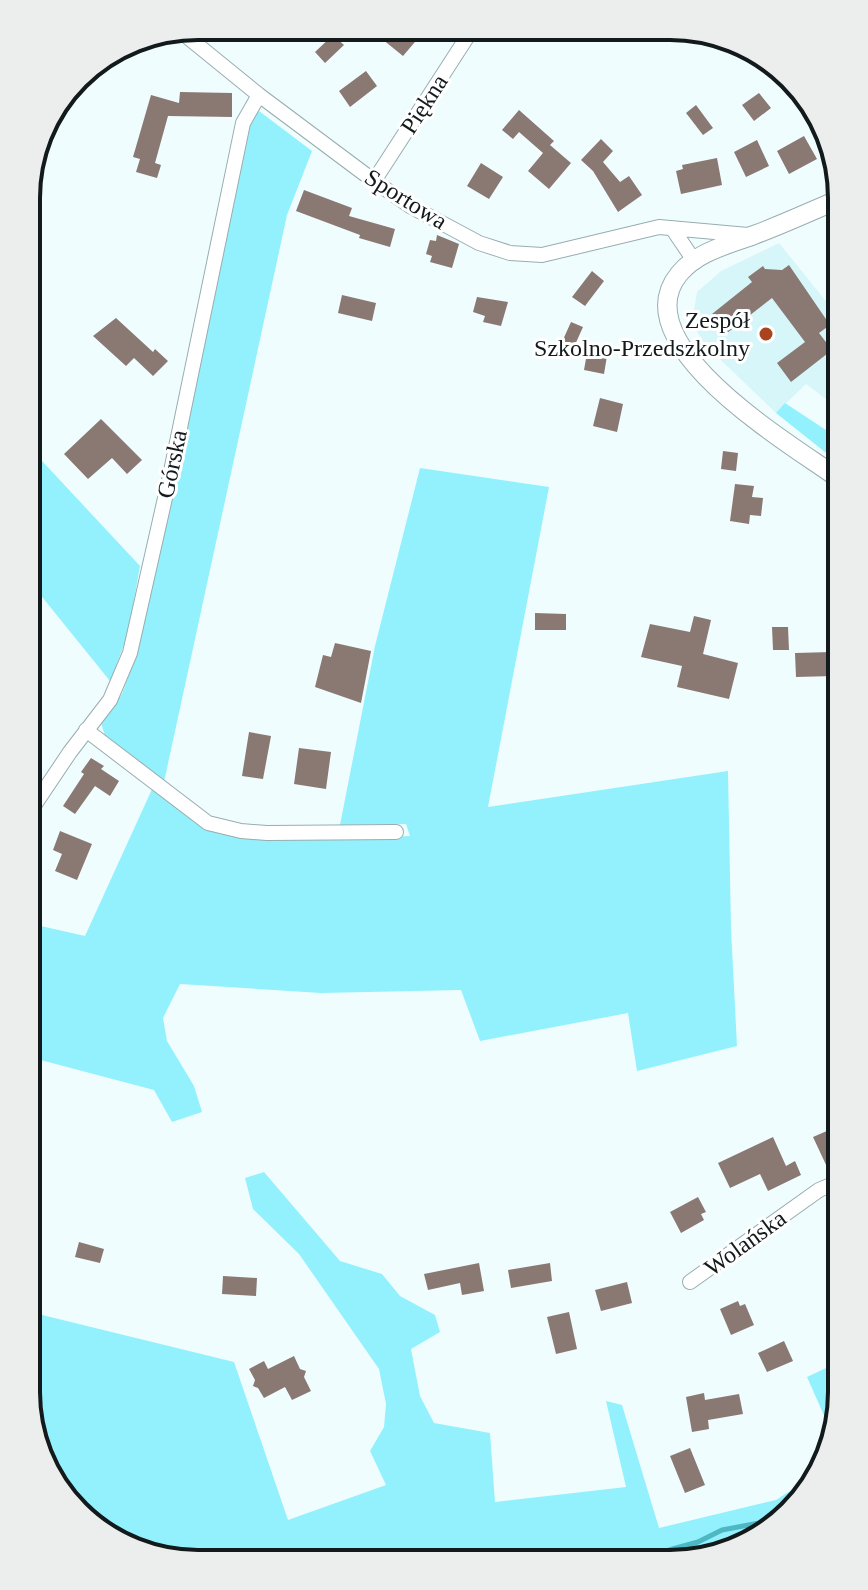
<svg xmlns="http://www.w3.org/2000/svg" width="868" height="1590" font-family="Georgia,serif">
	<rect width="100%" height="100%" fill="#f0fdff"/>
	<path fill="#d6f6fa" d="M779,243L834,311L835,406L806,384L776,413L705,345L692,323L697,292L721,271Z"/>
	<path fill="#92f1fd" d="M259,111L312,151L287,215L164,782L105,736L101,723L122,694L137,653L249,122Z
		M785,403L835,436V460L776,413Z
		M29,447L140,566L128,634L110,681L30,582Z
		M420,468L549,487L488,807L728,771L731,929L737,1046L637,1071L628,1013L480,1041L461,990L321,993L180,984L163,1018L167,1041L194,1086L202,1112L172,1122L154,1090L33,1058L32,924L85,936L153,787L216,832L322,839L410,836L406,824L340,825L375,646Z
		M264,1172L340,1261L382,1274L400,1296L435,1315L440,1332L411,1349L420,1396L434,1423L490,1433L495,1502L626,1487L606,1401L622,1405L659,1528L776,1500L807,1480L830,1429L807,1377L841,1361L842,1404L806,1497L726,1555L175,1562L93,1528L35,1448L34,1313L234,1362L288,1520L386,1485L370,1451L384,1427L386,1404L379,1369L299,1254L253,1209L245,1178Z"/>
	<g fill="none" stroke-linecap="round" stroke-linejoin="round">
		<path stroke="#4db7c3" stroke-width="5" d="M657,1556L669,1550L698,1542L722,1530L759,1523L811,1484"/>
	</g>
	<path fill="#8a7873" d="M392,27H410L420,36L403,56L382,39Z
		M333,35L344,45L325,63L315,52Z
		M366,71L377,86L350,107L339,91Z
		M180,92L232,93V117L168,116L155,163L161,165L157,178L136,172L140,159L133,157L151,95L179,103Z
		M759,93L771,108L754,121L742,105Z
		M696,105L713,128L703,135L686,113Z
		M519,110L554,141L550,145L571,163L549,189L528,171L543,153L519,132L513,139L502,130Z
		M804,136L817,159L789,174L777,151Z
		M601,139L613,151L603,162L620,182L629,176L642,195L618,212L593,171L581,160Z
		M757,140L769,166L746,177L734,152Z
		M717,158L722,185L681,194L676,171L683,169L682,165Z
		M481,163L503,177L489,199L467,186Z
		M304,190L352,208L349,216L395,229L390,247L359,238L360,235L296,211Z
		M437,235L459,244L452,268L430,262L432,256L426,254L430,240L436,241Z
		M789,265L830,325L819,333L832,350L791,382L777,363L805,342L772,298L727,333L712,314L752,282L748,277L763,266L765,269L782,270Z
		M592,271L604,281L585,306L572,297Z
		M342,295L376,303L372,321L338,313Z
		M477,297L508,302L501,326L483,322L485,316L473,312Z
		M116,318L153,352L155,349L168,361L153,376L134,358L126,366L93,336Z
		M571,322L583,327L574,347L562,342Z
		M587,353L607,356L604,374L584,370Z
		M600,398L623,404L617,432L593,426Z
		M101,419L142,460L127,474L112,458L88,479L64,454Z
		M723,451L738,453L736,471L721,469Z
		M735,484L754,486L752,497L763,498L761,516L750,515L749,524L730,521Z
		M535,613L566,614V630H535Z
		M694,616L711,620L703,654L738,663L729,699L677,687L682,666L641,657L650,624L690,632Z
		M772,627H788L789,650H773Z
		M335,643L371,651L361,703L315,687L323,655L331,657Z
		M832,652L834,676L796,677L795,653Z
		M249,732L271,736L263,779L242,776Z
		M299,748L331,752L326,789L294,784Z
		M91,758L104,766L101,769L119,781L110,796L95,786L75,814L63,806L84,774L81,772Z
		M60,831L92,844L77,880L55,871L62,854L53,850Z
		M836,1127L840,1136V1161L827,1167L813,1137Z
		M773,1137L786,1166L795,1161L801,1175L768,1191L760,1174L730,1188L718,1163Z
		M698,1197L706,1212L701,1214L704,1220L681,1233L670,1212Z
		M79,1242L104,1249L100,1263L75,1257Z
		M479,1263L484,1291L462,1295L460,1283L428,1290L424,1274Z
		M550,1263L552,1281L511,1288L508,1270Z
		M223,1276L257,1278L256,1296L222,1294Z
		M627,1282L632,1303L601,1311L595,1290Z
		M738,1301L740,1306L745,1304L754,1325L731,1335L720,1309Z
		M569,1312L577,1349L556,1354L547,1317Z
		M784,1341L793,1361L767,1372L758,1353Z
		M294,1356L300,1369L306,1371L304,1377L311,1391L292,1400L285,1387L264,1398L258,1388L253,1386L255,1380L249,1369L264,1361L268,1369Z
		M704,1393L705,1400L739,1394L743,1414L708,1420L709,1429L692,1432L686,1397Z
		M690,1448L705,1485L685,1493L670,1456Z"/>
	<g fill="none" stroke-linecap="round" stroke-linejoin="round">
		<g stroke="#98adaf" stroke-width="16">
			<path id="minor" d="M179,30L259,95L374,181L410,206L479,243L510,253L542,255L659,227L748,235
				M374,181L473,28
				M672,228L695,262
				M86,730L208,823L241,831L267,833L396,832
				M31,810L70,752L110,700L130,653L170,476L243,123L259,95
				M690,1282L819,1190L840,1181"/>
		</g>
		<g stroke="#98adaf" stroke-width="20">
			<path id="tertiary" d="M833,202C807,213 781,225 754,235C728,245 698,251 679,274C622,344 789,443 835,476"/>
		</g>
		<use href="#minor" stroke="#fff" stroke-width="14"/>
		<use href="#tertiary" stroke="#fff" stroke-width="18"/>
	</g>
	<circle fill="#aa441d" stroke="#fff" stroke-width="3" cx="766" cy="334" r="8"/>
	<g text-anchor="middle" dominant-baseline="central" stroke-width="6" stroke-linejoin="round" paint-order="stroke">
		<g font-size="24" fill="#121a1b" stroke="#fff">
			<text transform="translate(424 104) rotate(-57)">Piękna</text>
			<text transform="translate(406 199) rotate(32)">Sportowa</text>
			<text transform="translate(172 464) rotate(-78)">Górska</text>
			<text transform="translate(745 1243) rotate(-36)">Wolańska</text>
		</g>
		<g font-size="24" fill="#121a1b" stroke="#fff" text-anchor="end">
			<text x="750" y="320">Zespół<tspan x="750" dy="28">Szkolno-Przedszkolny</tspan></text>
		</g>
	</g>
	<path d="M0 0H868V1590H0ZM198 40H670A158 158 0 0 1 828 198V1392A158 158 0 0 1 670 1550H198A158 158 0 0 1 40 1392V198A158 158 0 0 1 198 40Z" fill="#eceded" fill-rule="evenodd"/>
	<path fill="none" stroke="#121a1b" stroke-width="4" d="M198 40H670A158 158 0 0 1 828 198V1392A158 158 0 0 1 670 1550H198A158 158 0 0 1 40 1392V198A158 158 0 0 1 198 40Z"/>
</svg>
